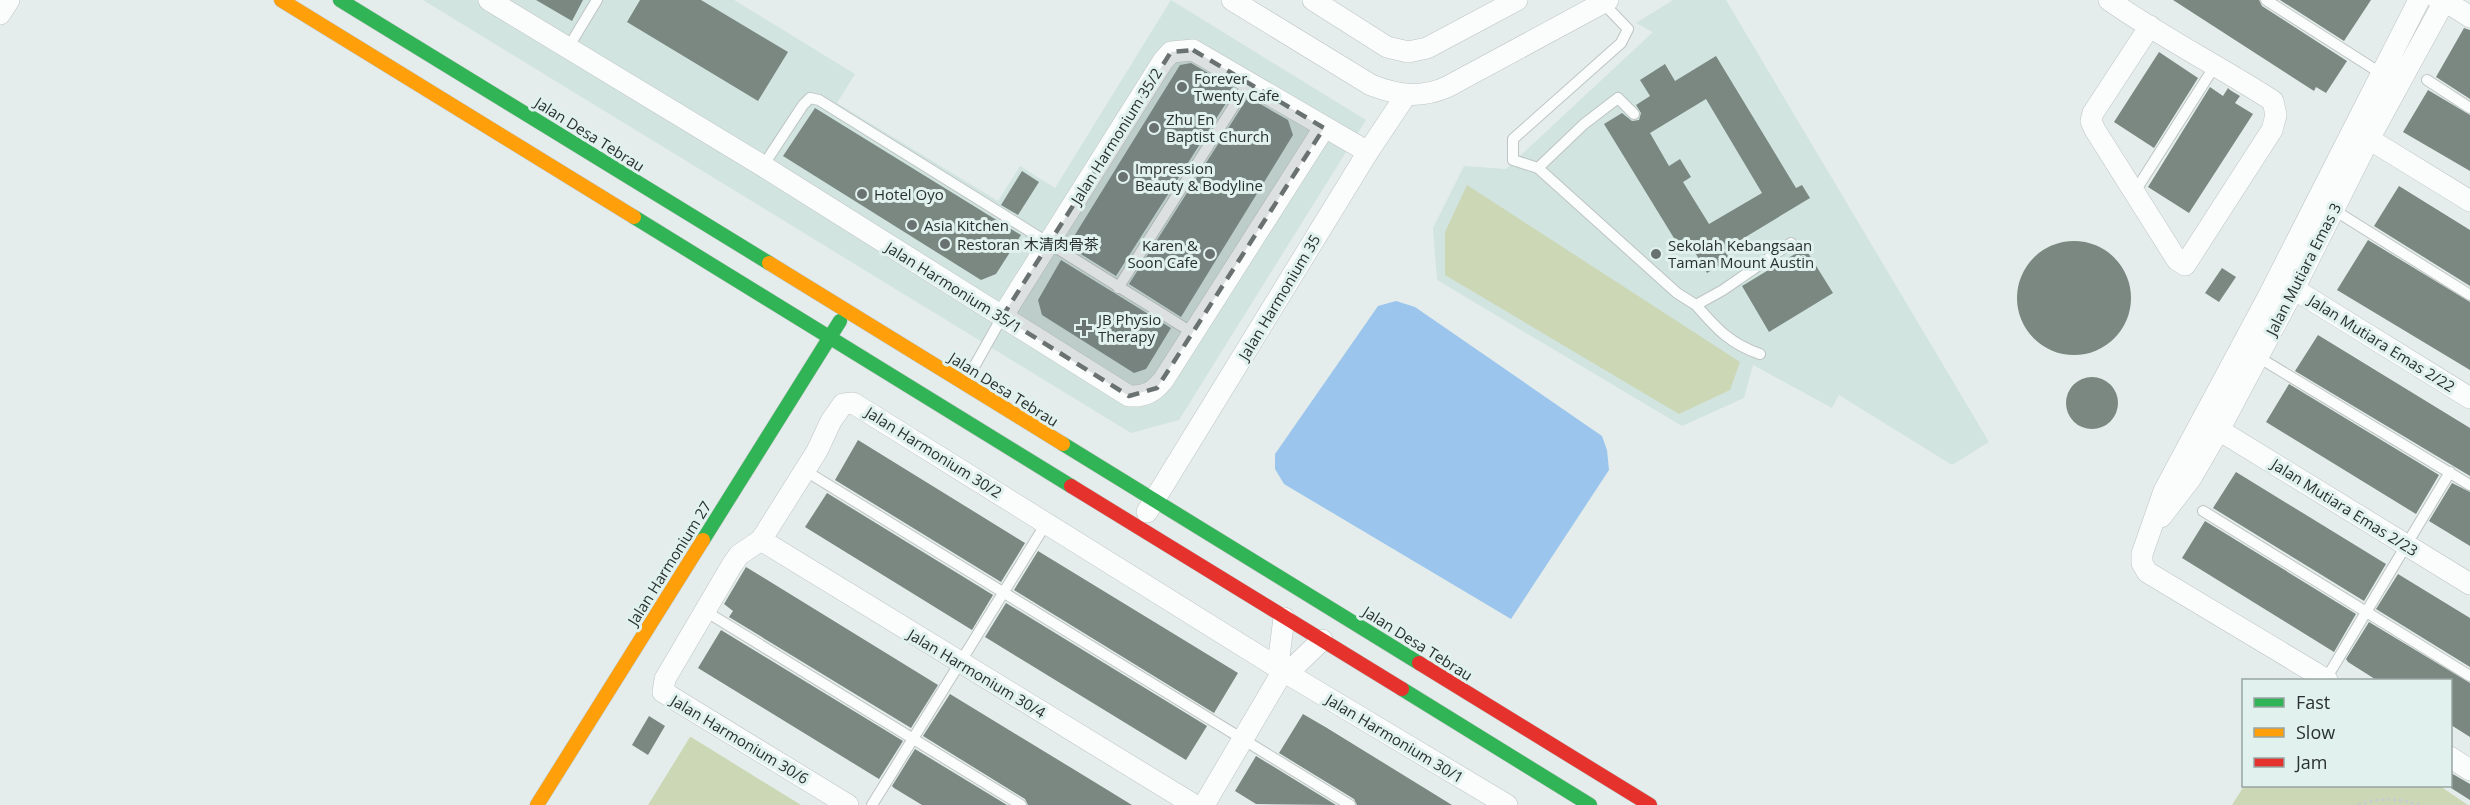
<svg xmlns="http://www.w3.org/2000/svg" width="2470" height="805" font-family="'Open Sans','Noto Sans SC',sans-serif">
	<rect width="100%" height="100%" fill="#e4edeb"/>
	<path fill="#d1e4e0" d="M423,0H734L855,74L837,103L998,201L1020,166L1055,188L1171,0L1366,120L1179,420L1131,433Z
		M1673,0H1726L1989,442L1952,465L1839,395L1832,408L1753,365L1744,398L1682,426L1437,280L1433,228L1464,166L1506,169L1653,32L1636,23Z"/>
	<path fill="#ccd7b5" d="M1467,185L1740,362L1730,390L1679,414L1445,275V232Z
		M690,737H691L801,805H648Z
		M2244,786H2440L2468,805H2232Z"/>
	<path fill="#9bc5ed" d="M1396,301L1415,307L1602,436L1607,450L1609,470L1511,619L1284,484L1275,469V454L1378,306Z"/>
	<path fill="#7a8881" fill-rule="evenodd" d="M536,0H583L572,21Z
		M640,0H701L788,52L758,101L627,22Z
		M2173,0H2259L2262,6L2347,61L2326,93L2316,87L2314,91Z
		M2280,0H2371L2344,41Z
		M2464,28L2470,30V99L2436,77Z
		M2159,52L2198,78L2154,148L2114,122Z
		M1716,56L1796,188L1802,185L1810,198L1724,250L1730,259L1707,273L1686,237L1677,243L1604,124L1622,113L1632,121L1639,120L1641,113L1636,105L1650,96L1640,80L1665,64L1675,81ZM1706,99L1762,193L1709,224L1683,182L1691,177L1680,159L1669,166L1650,133Z
		M1191,63L1235,89L1116,276L1068,246L1180,65Z
		M2210,87L2223,96L2228,88L2230,90L2240,96L2235,103L2253,114L2189,213L2148,187Z
		M2428,90L2470,115V171L2403,132Z
		M1248,97L1288,120L1293,135L1181,317L1129,284Z
		M815,108L1021,235L996,274L981,280L783,156Z
		M1022,171L1039,182L1018,215L1001,205Z
		M2399,186L2470,230V286L2374,226Z
		M2368,240L2470,302V370L2337,290Z
		M2017 298a57 57 0 1 1 114 0a57 57 0 1 1-114 0Z
		M1805,248L1833,293L1769,332L1742,286Z
		M1061,260L1171,328L1146,369L1134,373L1042,315L1038,300Z
		M2222,268L2236,277L2219,302L2205,293Z
		M2318,335L2470,428V476L2295,371Z
		M2066 403a26 26 0 1 1 52 0a26 26 0 1 1-52 0Z
		M2289,384L2439,475L2416,514L2266,422Z
		M858,440L1025,543L1001,582L835,480Z
		M2236,472L2386,564L2364,601L2213,508Z
		M2452,483L2470,492V546L2429,521Z
		M827,493L993,595L972,630L805,527Z
		M2205,521L2356,614L2334,652L2182,558Z
		M1038,551L1238,673L1214,713L1014,590Z
		M746,567L938,685L911,728L729,617L733,611L724,604Z
		M2398,574L2470,618V667L2376,609Z
		M1006,603L1207,726L1186,760L985,637Z
		M2369,622L2470,683V737L2451,725V681H2378L2348,662L2346,659Z
		M721,630L903,741L879,779L698,668Z
		M950,694L1083,775L1132,805H1028L1025,799L923,736Z
		M1303,714L1327,728L1452,805H1357L1354,799L1279,753Z
		M649,716L665,726L648,755L632,745Z
		M915,749L1007,805H922L894,788L892,786Z
		M1256,756L1336,805L1256,804L1235,791Z
		M2451,773L2470,784V800L2451,788Z"/>
	<g fill="none" stroke-linecap="round" stroke-linejoin="round">
		<g stroke="#bdc4c3" stroke-width="12">
			<path id="lane" d="M2266,0L2382,74
				M1603,3L1628,29L1621,43L1513,139V160L1538,168L1584,124L1618,98L1634,114
				M568,48L597,0
				M2427,80L2470,108
				M763,166L803,105L810,98L819,100L1193,333
				M1538,168L1677,293L1696,305L1723,290L1791,243
				M2134,193L2216,64
				M2334,210L2470,295
				M1118,288L1249,82
				M1696,305C1716,328 1730,344 1760,354
				M2258,357L2470,485
				M965,383L1002,317
				M804,470L1350,805
				M2203,511L2470,676
				M705,611L1021,805
				M2326,679L2450,472
				M872,805L1047,522"/>
		</g>
		<g stroke="#bdc4c3" stroke-width="22">
			<path id="street" d="M489,0L763,166L1129,396C1145,397 1154,392 1164,379L1324,128
				M1232,0L1371,85C1397,95 1420,99 1447,87L1608,0
				M1313,0L1387,47L1408,52L1427,48L1517,0
				M2109,0C2161,37 2219,66 2273,101L2276,115L2272,130L2185,265L2177,260L2095,130L2091,121L2093,113L2150,26
				M2438,0L2445,1L2470,17
				M0,14L9,0
				M2369,139L2470,201
				M2294,289L2470,398
				M1002,317L1163,61L1171,52L1193,50L1368,152
				M2219,430L2470,584
				M1147,512L1368,152L1406,95
				M2161,517L2191,478L2219,430L2294,289L2369,139L2445,0
				M761,540L1194,805
				M1283,671L1279,657L1284,618
				M2327,680L2147,572L2142,563V554L2164,491L2268,297L2419,0
				M2450,757L2470,770
				M848,805L663,692L665,679L732,565L739,555L761,540L817,451L831,421L843,404L853,403L1283,671L1507,805
				M1204,805L1283,671L1295,666L1322,640"/>
		</g>
		<g stroke="#bdc4c3" stroke-width="15">
			<path id="fast" d="M340,0L769,263
				M634,217L1071,486
				M1063,444L1419,663
				M703,540L840,321
				M1402,689L1590,805"/>
		</g>
		<g stroke="#bdc4c3" stroke-width="15">
			<path id="slow" d="M281,0L634,217
				M769,263L1063,444
				M537,805L703,540"/>
		</g>
		<g stroke="#bdc4c3" stroke-width="15">
			<path id="jam" d="M1071,486L1402,689
				M1419,663L1650,805"/>
		</g>
		<path stroke="#cacccc" stroke-width="3" stroke-dasharray="3 3" stroke-linecap="butt" d="M2358,805C2384,796 2396,799 2422,805"/>
		<use href="#lane" stroke="#fbfcfc" stroke-width="10"/>
		<use href="#street" stroke="#fbfcfc" stroke-width="21"/>
		<use href="#fast" stroke="#30b455" stroke-width="14"/>
		<use href="#slow" stroke="#ff9f0a" stroke-width="14"/>
		<use href="#jam" stroke="#e5322d" stroke-width="14"/>
	</g>
	<path fill="#6a7271" fill-opacity="0.2" stroke="#6a7271" stroke-width="4.5" stroke-dasharray="12 8" stroke-linejoin="round" d="M1193,50L1324,128L1157,388L1129,396L1002,317L1171,52Z"/>
	<g fill="#6a7271" stroke="#e0f1ee" stroke-width="2">
		<circle cx="1182" cy="87" r="6"/>
		<circle cx="1154" cy="128" r="6"/>
		<circle cx="1123" cy="177" r="6"/>
		<circle cx="862" cy="194" r="6"/>
		<circle cx="912" cy="225" r="6"/>
		<circle cx="945" cy="244" r="6"/>
		<circle cx="1210" cy="254" r="6"/>
		<circle cx="1656" cy="254" r="6"/>
		<path d="M1081 319h6v6h6v6h-6v6h-6v-6h-6v-6h6z"/>
	</g>
	<g text-anchor="middle" dominant-baseline="central" stroke-width="6" stroke-linejoin="round" paint-order="stroke">
		<g font-size="15" fill="#29302f" stroke="#e0f1ee" text-anchor="start">
			<text x="1194" y="78">Forever<tspan x="1194" dy="17">Twenty Cafe</tspan></text>
			<text x="1166" y="119">Zhu En<tspan x="1166" dy="17">Baptist Church</tspan></text>
			<text x="1135" y="168">Impression<tspan x="1135" dy="17">Beauty &amp; Bodyline</tspan></text>
			<text x="874" y="194">Hotel Oyo</text>
			<text x="924" y="225">Asia Kitchen</text>
			<text x="957" y="244">Restoran 木清肉骨茶</text>
			<text x="1198" y="245" text-anchor="end">Karen &amp;<tspan x="1198" dy="17">Soon Cafe</tspan></text>
			<text x="1668" y="245">Sekolah Kebangsaan<tspan x="1668" dy="17">Taman Mount Austin</tspan></text>
			<text x="1098" y="319">JB Physio<tspan x="1098" dy="17">Therapy</tspan></text>
		</g>
		<g font-size="15" fill="#29302f" stroke="#e0f1ee">
			<text transform="translate(590 134) rotate(32)">Jalan Desa Tebrau</text>
			<text transform="translate(1116 136) rotate(-58)">Jalan Harmonium 35/2</text>
			<text transform="translate(2303 269) rotate(-63)">Jalan Mutiara Emas 3</text>
			<text transform="translate(954 287) rotate(32)">Jalan Harmonium 35/1</text>
			<text transform="translate(1279 297) rotate(-59)">Jalan Harmonium 35</text>
			<text transform="translate(2382 343) rotate(32)">Jalan Mutiara Emas 2/22</text>
			<text transform="translate(1004 389) rotate(32)">Jalan Desa Tebrau</text>
			<text transform="translate(934 452) rotate(32)">Jalan Harmonium 30/2</text>
			<text transform="translate(2345 507) rotate(32)">Jalan Mutiara Emas 2/23</text>
			<text transform="translate(669 563) rotate(-58)">Jalan Harmonium 27</text>
			<text transform="translate(1418 643) rotate(32)">Jalan Desa Tebrau</text>
			<text transform="translate(977 673) rotate(31)">Jalan Harmonium 30/4</text>
			<text transform="translate(1395 738) rotate(31)">Jalan Harmonium 30/1</text>
			<text transform="translate(740 739) rotate(31)">Jalan Harmonium 30/6</text>
		</g>
	</g>
	<rect x="2242" y="679" width="210" height="108" fill="#e0f1ee" stroke="#97a4a2" stroke-width="1.5"/>
	<rect x="2254" y="698" width="30" height="9" fill="#30b455" stroke="#97a4a2" stroke-width="1.5"/>
	<text x="2296" y="709" font-size="18" fill="#29302f">Fast</text>
	<rect x="2254" y="728" width="30" height="9" fill="#ff9f0a" stroke="#97a4a2" stroke-width="1.5"/>
	<text x="2296" y="739" font-size="18" fill="#29302f">Slow</text>
	<rect x="2254" y="758" width="30" height="9" fill="#e5322d" stroke="#97a4a2" stroke-width="1.5"/>
	<text x="2296" y="769" font-size="18" fill="#29302f">Jam</text>
</svg>
